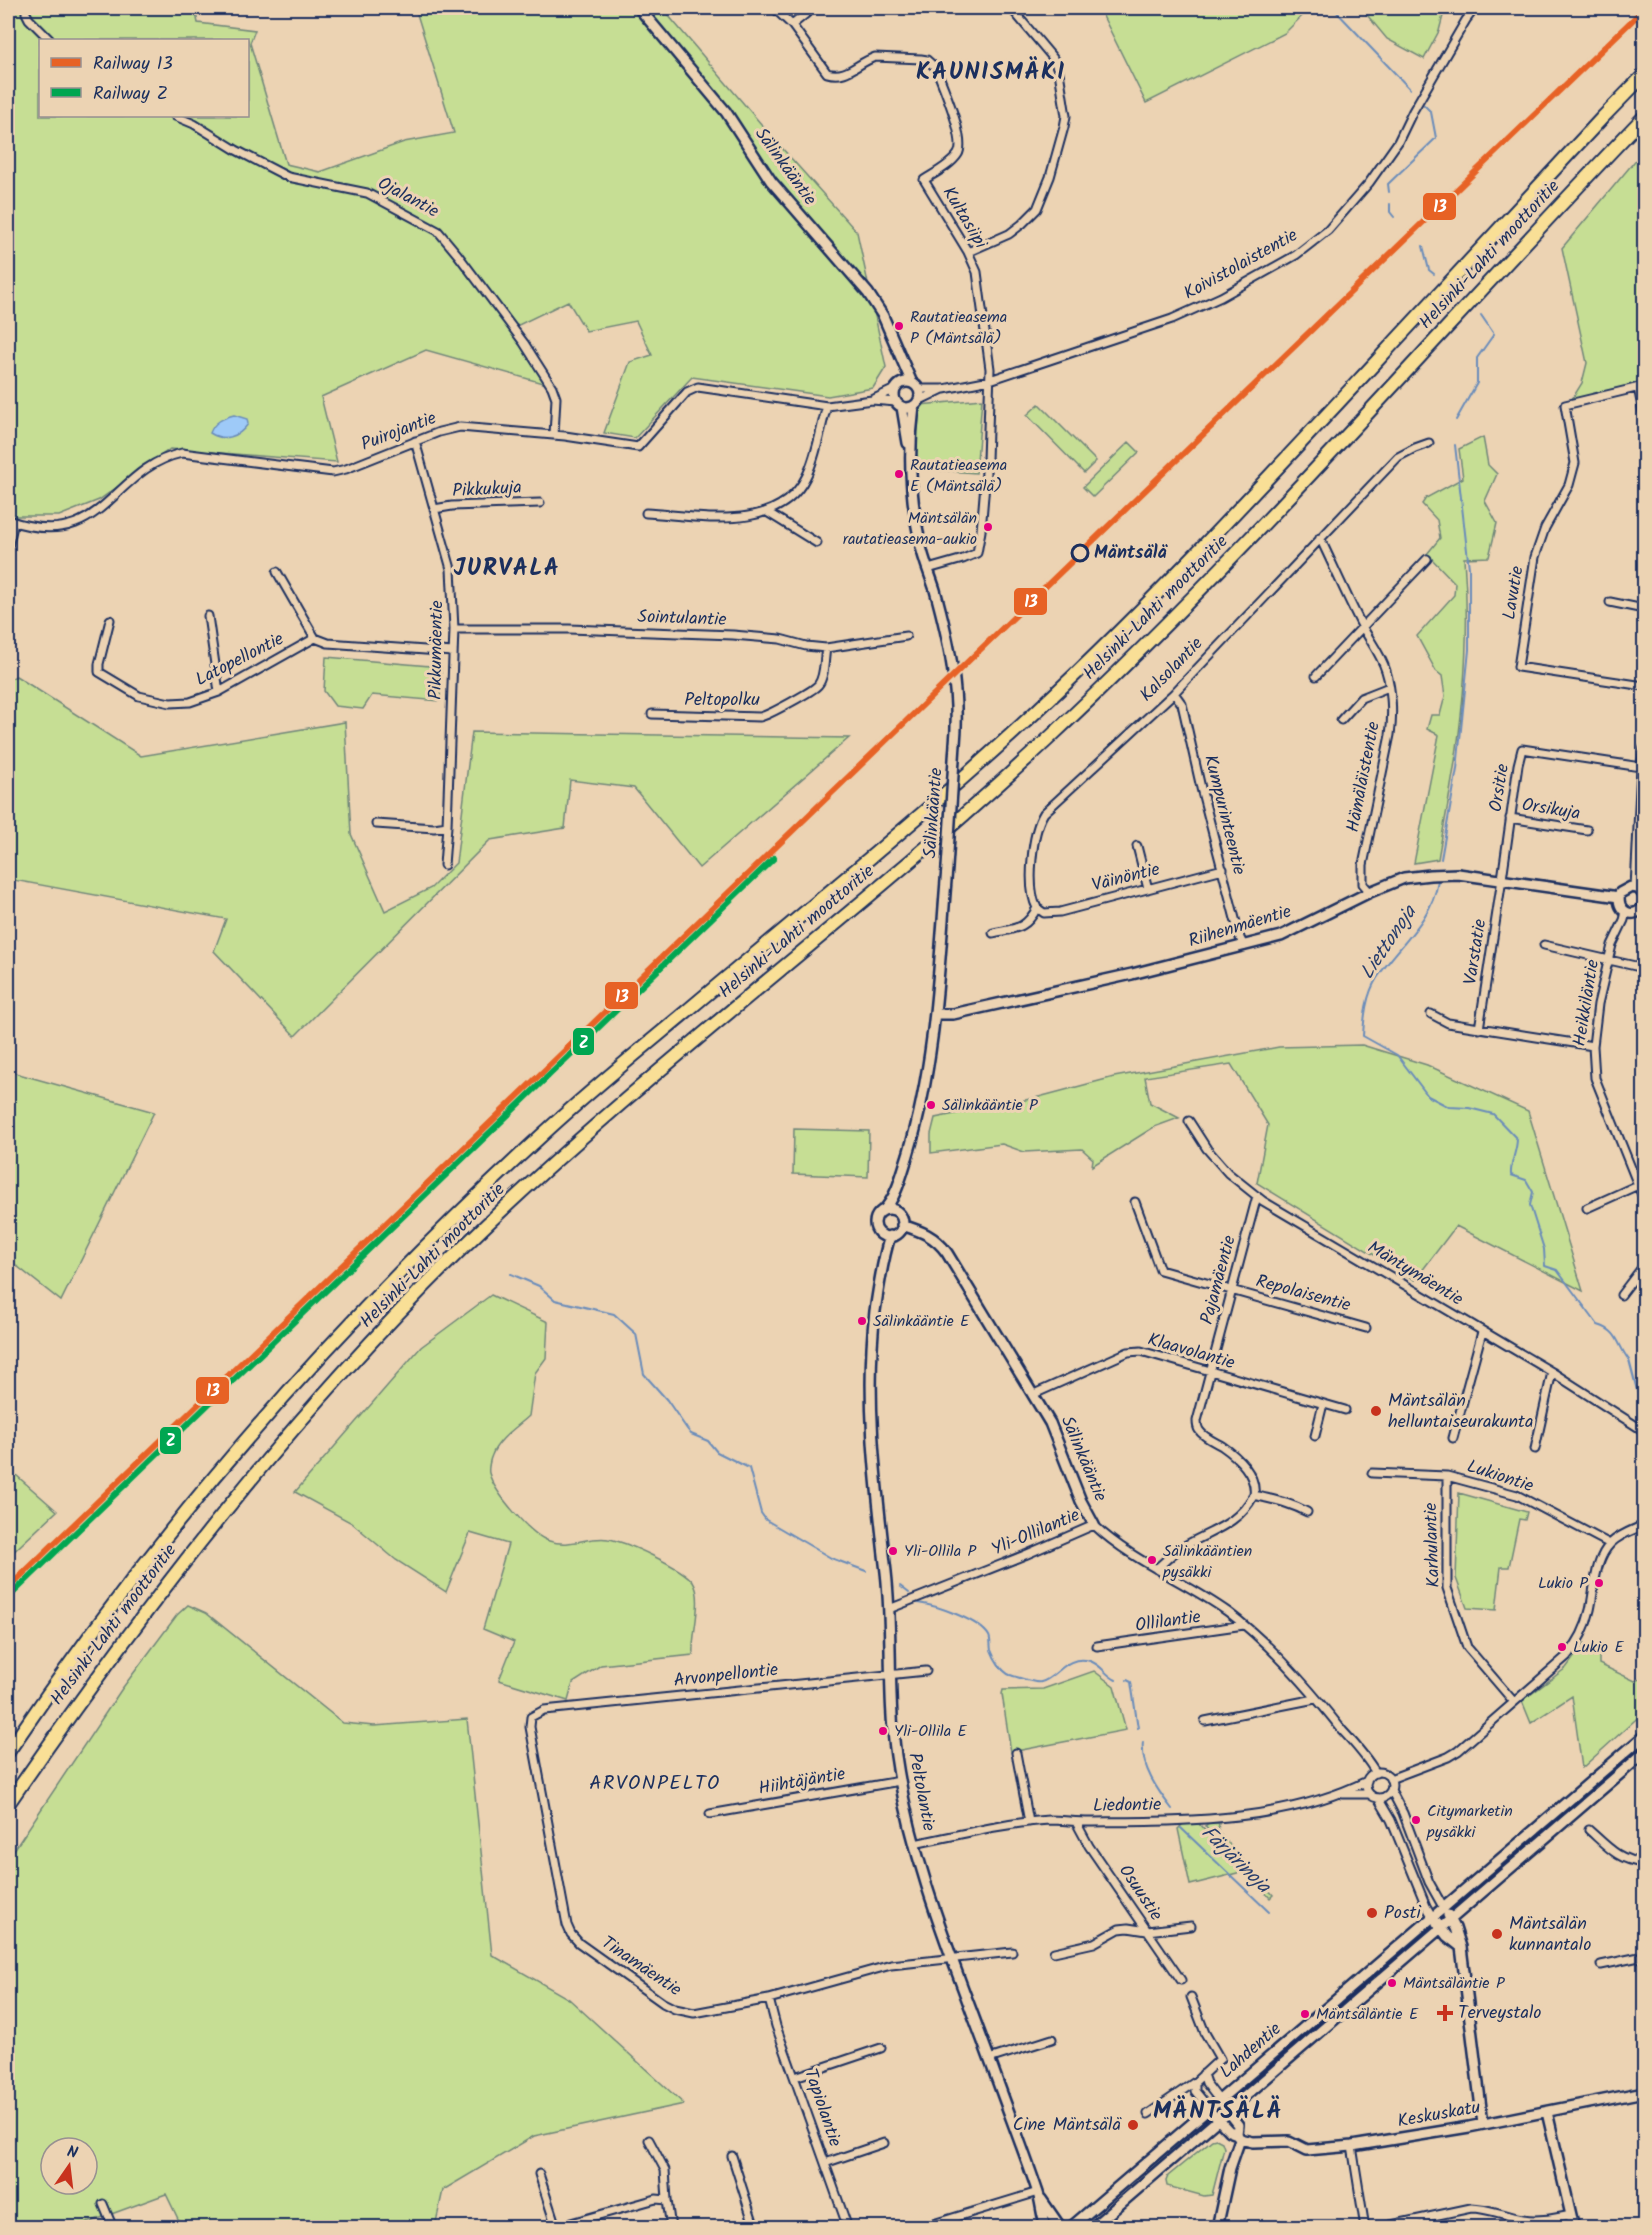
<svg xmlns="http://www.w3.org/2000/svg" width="1652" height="2235" font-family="Kalam,sans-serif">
	<rect width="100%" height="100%" fill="#ecd3b3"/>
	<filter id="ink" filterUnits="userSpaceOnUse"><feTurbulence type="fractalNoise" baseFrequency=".0167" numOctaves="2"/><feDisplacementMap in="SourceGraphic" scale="12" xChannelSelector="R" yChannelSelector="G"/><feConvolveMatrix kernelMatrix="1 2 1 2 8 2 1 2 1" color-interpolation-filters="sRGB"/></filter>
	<g filter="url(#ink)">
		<path fill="#c6de94" stroke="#708679" stroke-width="1.5" fill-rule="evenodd" d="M8,8H195L198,23L255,30L250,43L286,164L320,172L404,142L454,133L417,14L422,8H662L773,138L857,232L886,367L873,388L828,396L692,377L635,438L604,433L630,362L652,355L636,321L586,331L568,301L510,329L546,384L426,350L321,397L337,462L170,449L99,500L59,516H16L8,514ZM40,40H248V116H40Z
			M1099,8H1310L1285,33L1146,103Z
			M1388,8H1445L1439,31L1424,59L1387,39L1362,9L1385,11Z
			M1644,150V392L1572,399L1582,383L1587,363L1562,248Z
			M982,399L976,473L920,469L916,452L920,405Z
			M1039,404L1096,461L1084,473L1027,415Z
			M1483,437L1488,465L1497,474L1485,501L1497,523L1489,557L1464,558C1470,633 1464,712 1451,786C1447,811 1442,835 1438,859L1414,863L1439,735L1427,729L1431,715H1440L1445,696L1442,676L1436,671L1417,636L1454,595L1455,583L1427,554L1440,538L1437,520L1422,504L1426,498L1463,478L1459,449Z
			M1129,442L1139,452L1093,497L1083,487Z
			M326,657L441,667L440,701L372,695L363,709L335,706L324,691Z
			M16,676L141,756L345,722L351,834L385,911L431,888L456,863L472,732L849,738L699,868L634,788L570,780L565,828L490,840L295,1036L214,951L226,919L8,879V680Z
			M1362,1045L1427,1065L1528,1111L1583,1291L1456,1226L1415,1280L1257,1183L1268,1125L1231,1064L1145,1077L1150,1103L1179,1118L1154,1127L1092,1166L1093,1159L1082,1149L1024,1152L1002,1144L931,1153V1134L935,1118L1035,1098L1114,1077L1279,1047Z
			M8,1071L154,1112L61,1301L8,1259Z
			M794,1129L869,1131L868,1177L793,1174Z
			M491,1295L548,1322L546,1358L535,1373L529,1416C517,1427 498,1439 492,1455C490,1459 488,1469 489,1473C494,1492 530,1535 549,1541C572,1548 587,1536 608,1539C625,1541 683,1568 693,1582C704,1599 691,1635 693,1655L601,1665L573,1683L568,1701L499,1680L514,1642L483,1629L508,1544L470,1533L446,1592L396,1560L352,1523L295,1492L421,1347Z
			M8,1468L57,1511L8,1557Z
			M1459,1493L1527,1512L1525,1520L1519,1519L1509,1567H1501L1496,1610L1467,1608L1456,1578Z
			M188,1605L206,1613L343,1723L374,1726L467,1719L492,1955L569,1999L684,2104L534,2136L443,2190L435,2227H182L166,2194L76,2227L8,2228V1859L121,1690L177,1615ZM51,2148H87V2184H51Z
			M1584,1644L1599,1657V1664L1635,1681L1644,1678V1712L1582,1768L1572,1696L1531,1723L1522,1701L1566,1668Z
			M1094,1671L1114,1686L1126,1730L1011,1752L1002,1694L1003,1690L1043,1689Z
			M1196,1823L1199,1824L1241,1872L1190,1885L1178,1829L1183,1824Z
			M1209,1823H1219L1218,1831L1273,1895L1270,1898L1212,1835L1205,1826Z
			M1216,2139L1222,2142L1224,2148L1212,2195L1204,2196L1167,2186L1166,2181L1168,2176L1212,2140Z"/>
		<path fill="#9ecaf8" stroke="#6a8cba" stroke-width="1.5" d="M234,415L247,419L248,424C239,437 224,442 210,433C214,422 223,418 234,415Z"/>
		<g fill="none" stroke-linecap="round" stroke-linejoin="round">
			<path stroke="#6a8cba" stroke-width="2" d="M1333,8L1410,89
				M1389,192L1388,184L1436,138L1431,112L1424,105
				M1390,204V212L1394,217
				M1423,246L1429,270L1434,274
				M1456,420L1477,383V358L1494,334L1481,315
				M1441,859L1457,769L1469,650V568L1455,445
				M1438,881C1432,921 1398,946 1377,978C1366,995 1364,1017 1363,1036L1397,1055L1428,1096L1449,1107L1469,1108L1493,1114L1517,1139C1517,1152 1510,1162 1511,1175L1526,1180L1533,1192L1530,1205L1544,1249L1545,1266L1557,1270L1598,1325C1619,1331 1617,1345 1629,1360L1644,1417
				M511,1274L539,1286L555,1300L614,1314L636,1334L644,1374L667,1400L687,1429L691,1434L708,1441L717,1452L749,1468L761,1513L766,1520L831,1558L866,1571
				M900,1586L909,1593
				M918,1603C935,1605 980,1620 989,1636C991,1640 990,1646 991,1650C994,1658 1002,1672 1010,1675C1018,1677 1035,1684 1041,1682C1056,1679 1066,1654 1090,1661C1102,1665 1105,1675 1116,1680
				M1127,1680L1131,1682L1138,1728
				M1143,1742C1140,1766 1158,1791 1172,1809
				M1181,1828L1269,1912"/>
			<g stroke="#1b2f5e" stroke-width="11">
				<path id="street" d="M774,8L792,25L827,73C847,79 857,63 875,57L921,59L927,60L936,68C942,84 967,140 958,154C951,165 935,173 924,180L968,252L977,272L990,369L987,460L981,531L977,553L963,559L928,569
					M26,13L29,19L50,40
					M792,25L813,8
					M175,116L194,124L236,150L288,177L367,193L438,231L458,255L524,343L552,387L556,398L554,435
					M968,252L1009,234L1022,224L1037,209L1050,177L1064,127L1066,116L1059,72L1053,58L1011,8
					M1644,386L1565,405L1575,463L1569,485L1545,528L1535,557L1518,667L1644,686
					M1638,387L1644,418
					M918,389H944L990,380L1172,319L1221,297L1296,255L1328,230L1369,183L1398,142L1413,111L1466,20L1475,8
					M872,400L895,389
					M918,401L943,389
					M415,441L451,569L454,629L447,826L444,865
					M434,509L452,506L540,503
					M767,512L817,543
					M646,513C698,516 778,534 806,477C817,456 820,429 827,406
					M8,520C105,554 109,469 182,453L333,472L346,469L439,432L460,427L565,436L638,447L687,392L698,387L827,406L872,400L896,402
					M1320,538C1334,567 1347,597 1362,626C1370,641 1381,654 1386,671C1392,690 1393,715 1390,735L1363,865V884L1370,892
					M8,547L14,522
					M277,572L315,638
					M1610,602L1644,609
					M208,616L219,692
					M110,620L99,664V672L139,696L170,703L190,702L219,692L315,638L328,643L453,652
					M454,629H569L733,635L780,639L806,646L826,648L906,636
					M1316,676L1427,559
					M1174,693L1182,704L1201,788L1240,938L1244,946
					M652,714L760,717C769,715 813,691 818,685C825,677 824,659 826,648
					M1341,720L1361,698L1389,687
					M1510,818L1587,830
					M376,824L434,828L447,826
					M1137,846L1148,889
					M1635,887L1641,767L1644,748
					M1037,908L1044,913L1060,912L1223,869
					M1626,912L1624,920L1612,945L1598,1004L1593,1046L1595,1078L1644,1200
					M993,933C1016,928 1025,930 1037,908C1026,888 1032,832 1044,813L1174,693L1398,457L1415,448L1429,443
					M1544,945L1644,968
					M1431,1014L1448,1023L1593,1046
					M1479,1029L1502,879L1518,765L1522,749L1641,767
					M1189,1121L1207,1149L1228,1173L1263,1201L1552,1372L1644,1431
					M1257,1196L1197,1421C1197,1424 1197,1427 1199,1430C1203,1437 1215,1442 1222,1446C1238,1457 1257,1475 1254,1495C1273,1500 1289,1502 1307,1512
					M1135,1202L1160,1270L1366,1328
					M1587,1208L1638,1185
					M1621,1295L1644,1265
					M1034,1394L1128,1352L1141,1351L1345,1410
					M1315,1436L1323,1404
					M1453,1438L1482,1332
					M1535,1449L1552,1372
					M1372,1473L1447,1476L1517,1495L1610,1544
					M1447,1476V1588L1467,1647L1514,1702
					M1156,1569C1163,1563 1170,1556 1178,1550C1207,1531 1236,1528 1254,1495
					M889,1609L1025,1555L1094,1525C1133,1562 1185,1581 1228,1612C1271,1644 1309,1688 1342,1730C1354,1743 1367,1757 1376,1773
					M1097,1646L1244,1625
					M926,1671L544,1710L531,1717L530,1727L567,1925L571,1934L579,1943L663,2003L675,2009L694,2013L769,1999L891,1965L1012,1952
					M1205,1721L1315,1699
					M1016,1753L1029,1822
					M1366 1785a13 13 0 1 1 26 0a13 13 0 1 1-26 0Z
					M1390,1779L1448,1757L1458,1751L1567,1656C1579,1642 1586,1628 1590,1610C1595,1588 1594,1560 1611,1543C1620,1534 1633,1530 1644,1525
					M1391,1790L1403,1813L1429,1882L1443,1907
					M1342,1794H1369
					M1378,1798L1391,1820L1426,1906L1432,1916
					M710,1814L900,1781
					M1076,1822L1089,1846L1181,1980
					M1589,1830C1608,1847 1618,1860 1644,1863
					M914,1844C958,1835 1004,1823 1049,1820C1062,1820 1076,1822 1090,1822C1182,1821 1282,1823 1367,1781
					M1054,1952L1094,1943L1119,1929L1128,1928L1147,1931L1191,1926
					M1601,1965L1644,1956
					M769,1999L776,2026L848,2228
					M989,2059L1052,2039
					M1203,2074L1206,2083L1219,2100
					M795,2077L881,2048
					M1195,2082V2091L1209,2108
					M1148,2114L1195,2082L1220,2059L1205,2033L1191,1997
					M649,2140L665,2170L667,2200
					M1352,2146L1365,2228
					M732,2156L755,2228
					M825,2163L884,2143
					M539,2174L556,2227
					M103,2204L113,2228
					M553,2228L656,2199L667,2200L671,2228
					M920,2228L1038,2192
					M1377,2228L1471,2208C1489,2208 1505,2216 1523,2219C1539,2222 1555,2218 1571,2215"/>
			</g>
			<g stroke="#1b2f5e" stroke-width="14">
				<path id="secondary" d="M639,8L726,112L771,181L868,293L883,316L912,383
					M894 395a13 13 0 1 1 26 0a13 13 0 1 1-26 0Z
					M914,406C908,452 910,497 920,542C923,559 930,574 935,590C949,641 960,691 955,744
					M902,407L908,443
					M1644,895L1638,888L1631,887L1620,893C1615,911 1633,921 1644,906
					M936,1014H953L1132,974L1281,936L1370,892L1404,878L1430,875L1458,874L1619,897
					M875 1223a14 14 0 1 1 28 0a14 14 0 1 1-28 0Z
					M884,1210C897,1196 902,1173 908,1155C936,1062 939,964 947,868
					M902,1225C921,1231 935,1236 947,1253L1050,1423L1081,1501L1094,1525
					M890,1236C882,1261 879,1286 875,1311C865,1398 876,1485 886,1572C893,1633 887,1695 896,1756C912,1868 958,1972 996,2077C1010,2116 1025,2154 1038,2193C1042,2205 1041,2216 1047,2228
					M1448,1915L1455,1928L1461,1947L1483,2124
					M1437,1923L1447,1936L1461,1947
					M1547,2112L1574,2228
					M1214,2115L1229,2131L1237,2134
					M1240,2139L1253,2142L1289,2141L1307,2150L1352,2146L1469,2127L1644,2092
					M1041,2199L1061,2228
					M1070,2228L1644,1736
					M1092,2228L1644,1753
					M1217,2228L1230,2168L1240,2139L1237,2134L1238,2125L1224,2107"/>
			</g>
			<g stroke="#1b2f5e" stroke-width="16">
				<path id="highway" d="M8,1752C160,1526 340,1320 541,1136C586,1094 634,1055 681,1016C792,922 906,831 1014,732C1141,616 1258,489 1376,362C1451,280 1527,199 1603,117L1644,75
					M8,1804C149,1599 302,1402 482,1229C662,1057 864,910 1046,741C1257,544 1444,325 1644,117"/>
			</g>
			<use href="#street" stroke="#ecd3b3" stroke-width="7"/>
			<use href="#secondary" stroke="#ecd3b3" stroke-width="9"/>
			<use href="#highway" stroke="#f9df96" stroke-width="12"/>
			<g stroke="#1b2f5e" stroke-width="14" stroke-linecap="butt">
				<path id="secondary-bridge" d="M947,868L955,744"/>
			</g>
			<use href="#secondary-bridge" stroke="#ecd3b3" stroke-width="9"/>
			<g stroke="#ecd3b3" stroke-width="10">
				<path id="rail-1" d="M8,1588L1644,9"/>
			</g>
			<g stroke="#ecd3b3" stroke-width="10">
				<path id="rail-2" d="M13,1593L774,858"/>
			</g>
			<use href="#rail-1" stroke="#e76225" stroke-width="6"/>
			<use href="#rail-2" stroke="#00a651" stroke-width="6"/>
		</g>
	</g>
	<g fill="#e5007d" stroke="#ecd3b3" stroke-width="2">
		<circle cx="899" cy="326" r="5"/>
		<circle cx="899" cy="474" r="5"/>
		<circle cx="988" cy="527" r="5"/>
		<circle cx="931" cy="1105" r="5"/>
		<circle cx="862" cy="1321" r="5"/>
		<circle cx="893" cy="1551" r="5"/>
		<circle cx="1152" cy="1560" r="5"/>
		<circle cx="1599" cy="1583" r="5"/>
		<circle cx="1562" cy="1647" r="5"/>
		<circle cx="883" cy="1731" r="5"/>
		<circle cx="1416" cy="1820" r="5"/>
		<circle cx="1392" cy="1983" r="5"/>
		<circle cx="1305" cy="2014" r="5"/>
	</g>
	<circle fill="#ecd3b3" stroke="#1b2f5e" stroke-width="3" cx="1080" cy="553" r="8"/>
	<g fill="#c8321e" stroke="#ecd3b3" stroke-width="2">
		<circle cx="1376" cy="1411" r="6"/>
		<circle cx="1372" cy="1913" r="6"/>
		<circle cx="1497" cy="1934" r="6"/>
		<path d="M1442 2004h6v6h6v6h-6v6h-6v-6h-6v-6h6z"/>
		<circle cx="1133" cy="2125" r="6"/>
	</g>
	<g text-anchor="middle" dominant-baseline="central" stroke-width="6" stroke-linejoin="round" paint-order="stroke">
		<g font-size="16" fill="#1b2f5e" stroke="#ecd3b3" text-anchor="start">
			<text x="910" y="317">Rautatieasema<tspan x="910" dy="21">P (Mäntsälä)</tspan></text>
			<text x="910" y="465">Rautatieasema<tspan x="910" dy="21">E (Mäntsälä)</tspan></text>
			<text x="977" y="518" text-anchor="end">Mäntsälän<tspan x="977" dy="21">rautatieasema-aukio</tspan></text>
			<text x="942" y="1105">Sälinkääntie P</text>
			<text x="873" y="1321">Sälinkääntie E</text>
			<text x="904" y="1551">Yli-Ollila P</text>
			<text x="1163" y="1551">Sälinkääntien<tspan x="1163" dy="21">pysäkki</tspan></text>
			<text x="1588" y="1583" text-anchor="end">Lukio P</text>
			<text x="1573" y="1647">Lukio E</text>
			<text x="894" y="1731">Yli-Ollila E</text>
			<text x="1427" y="1811">Citymarketin<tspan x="1427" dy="21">pysäkki</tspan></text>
			<text x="1403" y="1983">Mäntsäläntie P</text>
			<text x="1316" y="2014">Mäntsäläntie E</text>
		</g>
		<g font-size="18" fill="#1b2f5e" stroke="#ecd3b3">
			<text transform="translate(785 167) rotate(54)">Sälinkääntie</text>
			<text transform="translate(408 198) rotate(28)">Ojalantie</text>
			<text transform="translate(964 218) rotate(59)">Kultasiipi</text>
			<text transform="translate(1490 255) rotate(-47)">Helsinki-Lahti moottoritie</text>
			<text transform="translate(1241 265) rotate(-29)">Koivistolaistentie</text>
			<text transform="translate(399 432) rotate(-21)">Puirojantie</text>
			<text transform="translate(487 490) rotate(-3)">Pikkukuja</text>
			<text transform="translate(1514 593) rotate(-81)">Lavutie</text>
			<text transform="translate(1156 608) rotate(-45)">Helsinki-Lahti moottoritie</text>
			<text transform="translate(682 619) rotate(2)">Sointulantie</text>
			<text transform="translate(437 650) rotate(-89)">Pikkumäentie</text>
			<text transform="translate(240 660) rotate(-27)">Latopellontie</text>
			<text transform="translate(1172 670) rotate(-46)">Kalsolantie</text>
			<text x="722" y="700">Peltopolku</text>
			<text transform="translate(1364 777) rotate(-79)">Hämäläistentie</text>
			<text transform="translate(1500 788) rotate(-81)">Orsitie</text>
			<text transform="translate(1551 810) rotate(9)">Orsikuja</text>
			<text transform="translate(934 813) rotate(-86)">Sälinkääntie</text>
			<text transform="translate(1224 815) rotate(76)">Kumpurinteentie</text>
			<text transform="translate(1126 878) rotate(-14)">Väinöntie</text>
			<text transform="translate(1240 927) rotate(-17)">Riihenmäentie</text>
			<text transform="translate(797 932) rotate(-40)">Helsinki-Lahti moottoritie</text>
			<text transform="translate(1476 952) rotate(-81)">Varstatie</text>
			<text transform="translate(1587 1003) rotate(-81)">Heikkiläntie</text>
			<text transform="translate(433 1256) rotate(-45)">Helsinki-Lahti moottoritie</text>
			<text transform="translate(1415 1274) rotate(31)">Mäntymäentie</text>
			<text transform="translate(1219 1280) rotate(-75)">Pajamäentie</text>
			<text transform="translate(1303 1294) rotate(15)">Repolaisentie</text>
			<text transform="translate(1191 1352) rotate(16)">Klaavolantie</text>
			<text transform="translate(1083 1459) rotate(67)">Sälinkääntie</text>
			<text transform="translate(1500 1477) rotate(18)">Lukiontie</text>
			<text transform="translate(1036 1533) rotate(-23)">Yli-Ollilantie</text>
			<text transform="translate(1433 1545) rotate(-92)">Karhulantie</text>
			<text transform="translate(1168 1622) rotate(-8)">Ollilantie</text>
			<text transform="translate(114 1625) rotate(-53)">Helsinki-Lahti moottoritie</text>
			<text transform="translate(726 1676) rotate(-6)">Arvonpellontie</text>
			<text transform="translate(802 1782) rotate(-10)">Hiihtäjäntie</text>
			<text transform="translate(921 1792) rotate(79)">Peltolantie</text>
			<text transform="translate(1127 1806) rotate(-1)">Liedontie</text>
			<text transform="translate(1140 1893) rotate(56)">Osuustie</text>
			<text transform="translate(641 1967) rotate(34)">Tinamäentie</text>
			<text transform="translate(1251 2051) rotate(-41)">Lahdentie</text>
			<text transform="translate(822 2108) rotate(71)">Tapiolantie</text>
			<text transform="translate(1439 2115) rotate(-10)">Keskuskatu</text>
		</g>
		<g font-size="18" font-weight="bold" fill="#1b2f5e" stroke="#ecd3b3" text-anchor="start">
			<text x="1094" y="553">Mäntsälä</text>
		</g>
		<g font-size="18" fill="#1b2f5e" stroke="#ecd3b3" text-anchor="start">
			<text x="1388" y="1401">Mäntsälän<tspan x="1388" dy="21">helluntaiseurakunta</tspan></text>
			<text x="1384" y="1913">Posti</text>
			<text x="1509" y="1924">Mäntsälän<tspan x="1509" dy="21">kunnantalo</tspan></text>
			<text x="1458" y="2013">Terveystalo</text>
			<text x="1121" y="2125" text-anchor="end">Cine Mäntsälä</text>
		</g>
		<g font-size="20" font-style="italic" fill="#283e6d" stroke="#ecd3b3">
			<text transform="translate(1389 943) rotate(-56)">Liettonoja</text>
			<text transform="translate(1235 1860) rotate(44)">Färjärinoja</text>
		</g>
		<g font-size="20" letter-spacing="1.5" fill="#1b2f5e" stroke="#ecd3b3">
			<text x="655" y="1784">ARVONPELTO</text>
		</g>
		<g font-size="24" font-weight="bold" letter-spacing="1.5" fill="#1b2f5e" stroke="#ecd3b3">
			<text x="991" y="72">KAUNISMÄKI</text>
			<text x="507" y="568">JURVALA</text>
			<text x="1218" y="2111">MÄNTSÄLÄ</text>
		</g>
	</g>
	<g stroke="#ecd3b3" stroke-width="2">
		<rect x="1422" y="192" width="35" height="29" rx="6" fill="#e76225"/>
		<rect x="1013" y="587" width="35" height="29" rx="6" fill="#e76225"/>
		<rect x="604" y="981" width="35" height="29" rx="6" fill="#e76225"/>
		<rect x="572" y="1027" width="23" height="29" rx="6" fill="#00a651"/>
		<rect x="195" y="1376" width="35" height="29" rx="6" fill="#e76225"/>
		<rect x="159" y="1426" width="23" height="29" rx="6" fill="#00a651"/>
	</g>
	<g font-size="16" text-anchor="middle" font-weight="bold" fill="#fff">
		<text x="1440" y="212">13</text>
		<text x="1031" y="607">13</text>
		<text x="622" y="1002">13</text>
		<text x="584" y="1048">Z</text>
		<text x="213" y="1396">13</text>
		<text x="171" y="1446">Z</text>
	</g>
	<rect width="1652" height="2235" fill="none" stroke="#ecd3b3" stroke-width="30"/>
	<rect x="15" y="15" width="1622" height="2205" fill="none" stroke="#1b2f5e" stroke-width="2" filter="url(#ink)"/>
	<rect x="39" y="39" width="210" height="78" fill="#ecd3b3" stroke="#989191" stroke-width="1.5"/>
	<rect x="51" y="58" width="30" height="9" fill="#e76225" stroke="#989191" stroke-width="1.5"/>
	<text x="93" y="69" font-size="18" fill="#1b2f5e">Railway 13</text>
	<rect x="51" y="88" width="30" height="9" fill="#00a651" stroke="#989191" stroke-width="1.5"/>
	<text x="93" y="99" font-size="18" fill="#1b2f5e">Railway Z</text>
	<g transform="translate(69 2166) rotate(14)"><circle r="28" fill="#ecd3b3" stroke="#989191" stroke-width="1.5"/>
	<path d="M0-4.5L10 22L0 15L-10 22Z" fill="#c8321e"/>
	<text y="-9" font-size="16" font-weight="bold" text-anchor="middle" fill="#1b2f5e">N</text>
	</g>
</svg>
